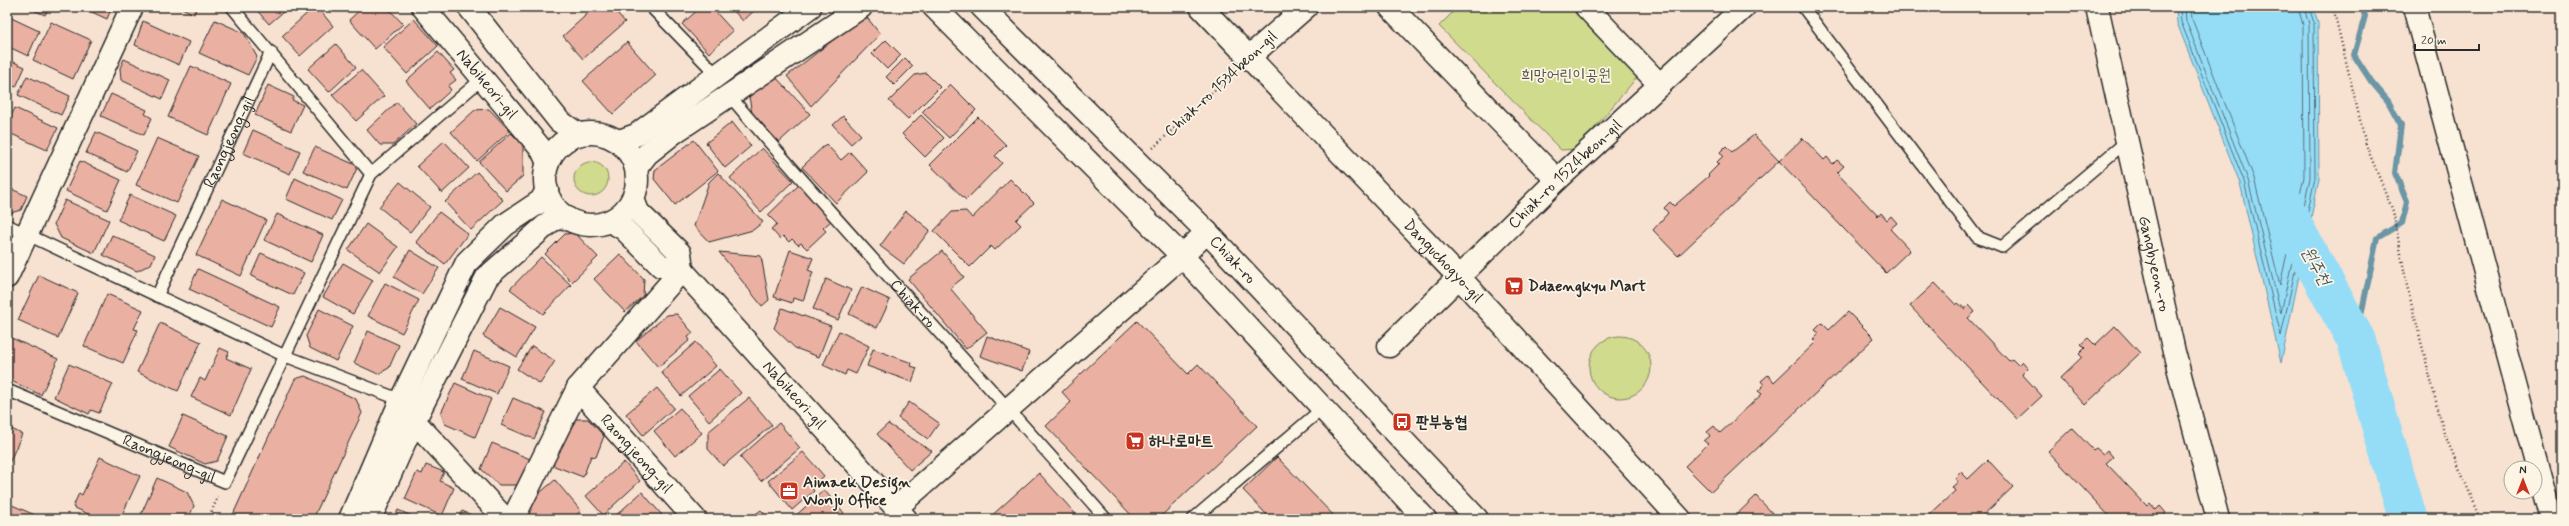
<svg xmlns="http://www.w3.org/2000/svg" width="2569" height="526" font-family="Mynerve,'Poor Story',sans-serif">
	<rect width="100%" height="100%" fill="#f7e1d1"/>
	<filter id="ink" filterUnits="userSpaceOnUse"><feTurbulence type="fractalNoise" baseFrequency=".025" numOctaves="2"/><feDisplacementMap in="SourceGraphic" scale="8" xChannelSelector="R" yChannelSelector="G"/><feConvolveMatrix kernelMatrix="1 2 1 2 8 2 1 2 1" color-interpolation-filters="sRGB"/></filter>
	<g filter="url(#ink)">
		<path fill="#d0db8e" stroke="#7e835c" d="M1458,7H1576L1638,76L1577,149L1561,150L1439,26Z
			M574 179a17 17 0 1 1 34 0a17 17 0 1 1-34 0Z
			M1589 367a31 31 0 1 1 62 0a31 31 0 1 1-62 0Z"/>
		<path fill="#95ddf7" stroke="#6b96a5" d="M2176,7H2313L2318,22L2319,179L2281,363L2240,183L2177,23Z"/>
		<g fill="none" stroke-linecap="round" stroke-linejoin="round">
			<path stroke="#55727d" stroke-width="1" d="M2180,7L2181,22L2244,181L2281,336L2315,178L2314,23L2309,7
				M2185,7L2186,21L2248,180L2281,313L2310,178L2309,24L2304,7
				M2191,7L2192,19L2254,178L2280,285L2304,177L2303,25L2298,7"/>
			<path stroke="#6b96a5" stroke-width="6" d="M2356,340L2377,238L2402,223L2407,202L2395,173L2401,125L2388,101L2371,81L2354,55L2365,16L2362,7"/>
			<path stroke="#95ddf7" stroke-width="39" d="M2282,199L2283,207L2356,340L2408,519"/>
		</g>
		<path fill="#eab1a2" stroke="#2b2b2b" d="M26,7H49L45,15Z
			M81,7H112L107,19Z
			M180,7H197L194,14Z
			M254,7H289L269,24Z
			M314,7H317L333,26L300,56L282,36Z
			M346,7H355L350,11Z
			M363,7H387L403,24L375,49L349,20Z
			M595,7H612L625,22L583,59L563,36Z
			M701,7H711L733,31L709,53L682,24Z
			M730,7H758L743,21Z
			M865,15L880,34L811,106L787,76Z
			M7,16L39,31L28,56L7,46Z
			M414,19L438,46L407,74L383,47Z
			M215,20L244,33L257,57L248,75L199,53Z
			M143,21L189,42L179,65L135,45Z
			M51,22L91,40L73,79L33,60Z
			M886,40L901,55L887,69L872,54Z
			M627,42L656,75L613,114L583,81Z
			M336,44L356,67L329,92L308,69Z
			M438,52L454,70L450,73L456,80L448,86L451,90L430,109L406,81Z
			M905,58L913,66L894,85L886,77Z
			M7,59L25,67L16,87L7,83Z
			M124,59L170,80L162,99L121,80L120,68Z
			M191,66L231,84L208,135L168,117Z
			M361,70L384,96L356,121L332,95Z
			M926,73L940,87L908,119L889,101L915,75Z
			M774,75L810,114L779,142L752,113L749,97Z
			M27,76L70,96L61,115L18,95Z
			M950,84L976,110L949,138L922,112Z
			M268,85L294,97L292,100L303,105L291,131L255,115Z
			M111,94L147,110L145,114L152,118L144,135L101,116Z
			M397,102L416,124L393,145H380L367,130Z
			M15,108L58,128L47,150L7,132V124Z
			M489,109L510,131L477,161L451,132L475,110Z
			M921,115L944,138L925,157L902,134Z
			M843,116L861,135L851,144L833,125Z
			M978,117L1006,145L995,156L1002,163L966,200L930,165Z
			M732,122L751,146L725,168L706,143Z
			M253,130L300,151L290,174L243,153Z
			M96,132L137,151L127,172L86,153Z
			M511,133L523,145V176L506,191L479,162Z
			M1754,135L1779,161L1678,256L1653,230L1668,213L1664,208L1670,202L1674,206L1709,176L1708,175L1719,164L1717,162L1723,156L1720,152L1726,146L1732,152Z
			M157,138L199,156L177,203L136,185Z
			M1803,138L1824,160L1827,157L1833,164L1837,160L1844,166L1837,173L1878,216L1881,213L1887,220L1891,216L1897,223L1890,229L1910,250L1886,273L1779,161Z
			M694,140L718,171L675,205L654,179L655,170Z
			M444,141L469,168L442,193L417,166Z
			M826,144L841,160L850,152L868,172L836,203L802,167Z
			M315,147L358,166L347,190L303,171Z
			M762,148L793,181L761,212L730,178Z
			M80,161L121,180L107,210L66,191Z
			M477,172L503,200L471,230L445,202Z
			M718,173L763,222L753,230L709,242L694,226L709,182Z
			M295,178L342,200L332,220L286,199Z
			M1010,179L1034,203L1016,220L1021,225L995,250L991,246L970,267L934,231L952,212L966,211L972,218Z
			M400,182L430,207L410,232L379,207Z
			M799,185L832,220L823,228L826,231L807,249L801,243L798,245L792,239L789,242L783,236L780,239L771,229L777,224L768,215Z
			M7,187L27,196L21,210L7,214Z
			M130,195L176,216L164,241L118,220Z
			M222,199L266,220L241,276L196,255Z
			M65,200L109,220L94,253L61,238L54,224Z
			M906,211L930,230L904,264L880,246Z
			M439,212L468,234L445,264L416,242Z
			M277,214L323,235L311,262L264,240Z
			M366,224L398,247L380,272L348,250Z
			M575,233L598,257L572,282L545,254L565,234Z
			M112,235L155,255L151,264L137,271L103,255Z
			M410,250L439,268L422,294L394,277Z
			M790,250L813,258L808,270L813,272L803,301L793,298L792,303L774,297Z
			M942,251L964,277L950,288L987,332L966,349L908,279Z
			M719,252L761,256L769,300L762,306Z
			M261,253L304,273L293,295L251,276Z
			M620,254L644,279L643,296L625,312L594,279Z
			M541,257L571,285L543,314L510,289Z
			M343,263L373,280L353,314L323,297Z
			M198,269L280,307L271,327L189,289Z
			M39,275L78,293L58,338L18,320Z
			M826,279L851,290L838,320L813,309Z
			M385,283L419,300L402,333L368,316Z
			M1935,283L1956,305L1958,303L1965,309L1969,305L1975,312L1968,318L2009,361L2012,359L2018,365L2022,361L2028,368L2022,374L2042,396L2017,419L1910,306Z
			M862,287L890,300L877,328L849,314Z
			M107,294L143,310L134,329L138,330L123,363L84,346Z
			M500,307L535,327L517,357L483,336Z
			M782,308L831,326L819,357L795,348L774,328Z
			M319,309L353,326L336,361L310,348L306,336Z
			M1848,312L1874,338L1711,492L1685,466L1708,444L1704,441L1710,436L1707,432L1714,426L1720,433L1762,394L1758,391L1764,385L1761,381L1768,375L1774,382L1816,342L1813,339L1819,333L1815,330L1822,323L1829,330Z
			M677,314L693,333L688,337L690,340L658,367L636,341L667,315Z
			M1137,321L1188,374L1198,364L1257,426L1158,519H1135L1046,426L1071,402L1062,392Z
			M160,323L201,342L178,391L137,372Z
			M2115,326L2140,353L2085,405L2060,378L2082,357L2079,354L2085,348L2081,344L2088,338L2095,345Z
			M368,331L399,345L389,368L378,374L354,363Z
			M839,331L869,346L856,374L847,370L845,375L823,365Z
			M7,336L58,359L41,395L7,379Z
			M987,336L1029,352L1022,371L980,356Z
			M696,342L716,366L681,396L661,372Z
			M532,346L555,361L540,384L517,369Z
			M220,348L229,352L226,358L251,369L231,415L191,397L200,378L205,381Z
			M873,349L912,363L911,366L917,368L912,382L867,366Z
			M474,351L509,366L497,394L462,379Z
			M69,364L113,384L99,413L91,410L89,414L54,397Z
			M720,369L741,393L709,421L688,396Z
			M305,376L356,399L362,413L313,519H231L295,379Z
			M455,383L491,399L475,437L445,424L441,413Z
			M657,388L674,408L643,435L626,414Z
			M513,398L546,412L534,439L501,425Z
			M749,398L772,425L723,466L708,449V432Z
			M909,402L939,423L928,439L898,418Z
			M680,408L702,433L675,456L654,431Z
			M183,416L228,436L217,461L205,464L169,447Z
			M570,419H588L604,436L596,457L591,456L583,477L552,465Z
			M779,423L800,448L761,481L740,457Z
			M888,424L932,451L910,470L877,434Z
			M7,427L22,434L7,468Z
			M2072,428L2093,450L2096,448L2103,454L2107,450L2113,457L2106,463L2147,506L2150,503L2156,510L2160,506L2166,513L2160,519H2112L2048,451Z
			M492,443L530,459L518,485H499L481,469Z
			M803,452L824,476L811,487L814,491L792,510L768,481Z
			M100,457L140,476L120,519H99L73,507L79,493L82,495Z
			M1277,457L1337,519H1271L1243,490Z
			M1988,460L2013,487L1979,519H1925L1955,491L1952,487L1958,482L1955,478L1961,472L1968,479Z
			M624,462L640,481L603,515L586,496Z
			M426,465L444,472L440,481L454,488L442,516L405,499L417,472L422,474Z
			M1039,473L1080,519H988Z
			M157,478L187,492L194,506L188,519H139Z
			M555,480L581,511L571,519H534L523,507Z
			M824,490L844,513L837,519H792Z
			M642,492L662,515L657,519H616L614,517Z
			M1756,496L1778,519H1732Z
			M12,505L44,519H7Z
			M398,510L418,519H394Z
			M761,510L769,519H749Z
			M462,511L481,519H458Z"/>
		<g fill="none" stroke-linecap="round" stroke-linejoin="round">
			<g stroke="#2b2b2b" stroke-width="14">
				<g id="service">
					<path d="M232,7L371,174"/>
					<path d="M651,7L717,75"/>
					<path d="M1803,7L1977,237L2002,247L2127,141"/>
					<path id="s1" d="M729,95C851,240 982,376 1106,519"/>
					<path d="M7,225L283,355L401,400"/>
					<path id="s2" d="M157,296L271,52"/>
					<path id="s3" d="M7,390L225,482L371,174L483,78"/>
					<path d="M1193,519L1323,408"/>
				</g>
			</g>
			<g stroke="#2b2b2b" stroke-width="25">
				<g id="minor">
					<path id="s4" d="M1201,7L1459,277L1680,519"/>
					<path d="M1390,7L1557,180"/>
					<path d="M1586,7L1660,85"/>
					<path d="M2414,7L2551,519"/>
					<path d="M1249,57L1306,7"/>
					<path d="M7,277L132,7"/>
					<path id="s5" d="M1389,346L1557,180L1744,7"/>
					<path id="s6" d="M578,388L695,519"/>
					<path d="M414,421L505,519"/>
					<path d="M896,508L1182,256"/>
					<path d="M513,519L578,388L682,270"/>
				</g>
			</g>
			<g stroke="#2b2b2b" stroke-width="25">
				<g id="tertiary">
					<path id="s7" d="M423,7L542,150L548,163"/>
					<path d="M469,7L559,121L578,134"/>
					<path id="s8" d="M2097,7L2174,352L2218,519"/>
					<circle cx="591" cy="179" r="46"/>
					<path d="M619,141L636,135L810,7"/>
					<path d="M636,168L647,154L676,131L861,7"/>
					<path d="M633,199L638,212L680,253L682,270"/>
					<path d="M610,221L624,229L661,266L682,270"/>
					<path d="M1182,256L1207,232"/>
					<path id="s9" d="M682,270L906,519"/>
					<path d="M350,519L401,400L467,262L505,225L541,201L547,190"/>
					<path d="M370,519L414,421L487,277L551,221L564,216"/>
				</g>
			</g>
			<g stroke="#2b2b2b" stroke-width="25">
				<g id="secondary">
					<path d="M934,7L1182,256L1425,519"/>
					<path id="s10" d="M982,7L1207,232L1477,519"/>
				</g>
			</g>
			<path stroke="#2b2b2b" stroke-width="2.5" stroke-dasharray="1 3" stroke-linecap="butt" d="M2333,7L2366,145L2393,211L2407,286L2444,433L2481,519
				M1153,148L1234,72
				M208,519L218,497"/>
			<use href="#service" stroke="#fcf5e5" stroke-width="11"/>
			<use href="#minor" stroke="#fcf5e5" stroke-width="22"/>
			<use href="#tertiary" stroke="#fcf5e5" stroke-width="22"/>
			<use href="#secondary" stroke="#fcf5e5" stroke-width="22"/>
		</g>
	</g>
	<defs>
		<g id="supermarket-square" transform="scale(1)"><rect x="-9" y="-9" width="18" height="18" rx="4" fill="#c8321e" stroke="#fcf5e5"/><path d="M-6-5.5h2.5l.6 2H6L4.5 2H-2.5L-4.4-4H-6ZM-1.5 3.2a1.3 1.3 0 1 0 .1 0ZM3 3.2a1.3 1.3 0 1 0 .1 0Z" fill="#fff"/></g>
		<g id="bus-square" transform="scale(1)"><rect x="-9" y="-9" width="18" height="18" rx="4" fill="#c8321e" stroke="#fcf5e5"/><path d="M-5-6H5V4H4V6H2V4H-2V6H-4V4H-5ZM-3.5-4V0h7V-4ZM-3.5 1.2v1.5H-2V1.2ZM2 1.2v1.5H3.5V1.2Z" fill="#fff"/></g>
		<g id="office-square" transform="scale(1)"><rect x="-9" y="-9" width="18" height="18" rx="4" fill="#c8321e" stroke="#fcf5e5"/><path d="M-6-3h4V-5.5h4V-3h4V5H-6ZM-1-4.5V-3h2v-1.5ZM-6 0V1H6V0Z" fill="#fff"/></g>
	</defs>
	<g fill-rule="evenodd">
		<use href="#supermarket-square" x="1514" y="286"/>
		<use href="#bus-square" x="1402" y="422"/>
		<use href="#supermarket-square" x="1135" y="441"/>
		<use href="#office-square" x="789" y="491"/>
	</g>
	<g text-anchor="middle" dominant-baseline="central" stroke-width="3.5" stroke-linejoin="round" paint-order="stroke">
		<g font-size="16" fill="#545744" stroke="#fcf5e5">
			<text x="1566" y="75">희망어린이공원</text>
		</g>
		<g font-size="16" fill="#2b2b2b" stroke="#fcf5e5">
			<text stroke="none"><textPath href="#s7" startOffset="100">Nabiheori-gil</textPath></text>
			<text transform="translate(1221 84) rotate(-43)">Chiak-ro 1534beon-gil</text>
			<text stroke="none"><textPath href="#s2" startOffset="170">Raongjeong-gil</textPath></text>
			<text stroke="none"><textPath href="#s5" startOffset="246">Chiak-ro 1524beon-gil</textPath></text>
			<text stroke="none"><textPath href="#s10" startOffset="356">Chiak-ro</textPath></text>
			<text stroke="none"><textPath href="#s4" startOffset="351">Danguchogyo-gil</textPath></text>
			<text stroke="none"><textPath href="#s8" startOffset="263">Gangbyeon-ro</textPath></text>
			<text stroke="none"><textPath href="#s1" startOffset="278">Chiak-ro</textPath></text>
			<text stroke="none"><textPath href="#s9" startOffset="168">Nabiheori-gil</textPath></text>
			<text stroke="none"><textPath href="#s6" startOffset="88">Raongjeong-gil</textPath></text>
			<text stroke="none"><textPath href="#s3" startOffset="176">Raongjeong-gil</textPath></text>
		</g>
		<g font-size="16" font-weight="bold" fill="#2b2b2b" stroke="#fcf5e5" text-anchor="start">
			<text x="1528" y="286">Ddaengkyu Mart</text>
			<text x="1416" y="422">판부농협</text>
			<text x="1149" y="441">하나로마트</text>
			<text x="803" y="482">Aimaek Design<tspan x="803" dy="18">Wonju Office</tspan></text>
		</g>
		<g font-size="17" font-style="italic" fill="#46585e" stroke="#fcf5e5">
			<text transform="translate(2316 266) rotate(61)">원주천</text>
		</g>
	</g>
	<rect width="2569" height="526" fill="none" stroke="#fcf5e5" stroke-width="24"/>
	<rect x="12" y="12" width="2545" height="502" fill="none" stroke="#2b2b2b" stroke-width="1.5" filter="url(#ink)"/>
	<g transform="translate(2523 480)"><circle r="19" fill="#fcf5e5" stroke="#a8a49b"/>
	<path d="M0-3L7 15L0 10L-7 15Z" fill="#c8321e"/>
	<text y="-6" font-size="11" font-weight="bold" text-anchor="middle" fill="#2b2b2b">N</text>
	</g>
	<path d="M2415 44v6h64v-6" fill="none" stroke="#2b2b2b" stroke-width="2"/>
	<text x="2421" y="44" font-size="12" fill="#2b2b2b" stroke="#fcf5e5" stroke-width="3" paint-order="stroke">20 m</text>
</svg>
